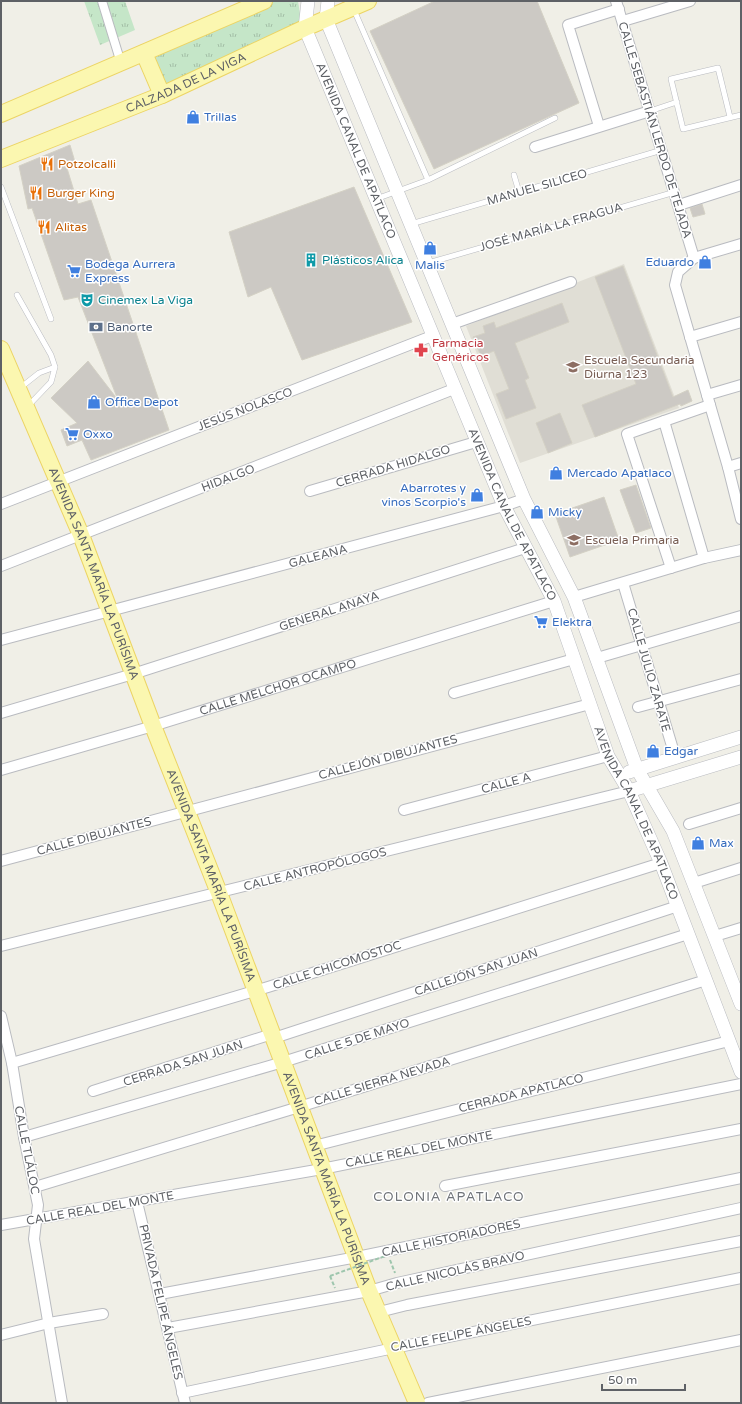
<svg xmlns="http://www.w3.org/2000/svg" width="742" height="1404" font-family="'Varela Round',sans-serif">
	<defs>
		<pattern id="grass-tufts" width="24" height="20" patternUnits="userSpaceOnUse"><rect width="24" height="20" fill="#c5e6c8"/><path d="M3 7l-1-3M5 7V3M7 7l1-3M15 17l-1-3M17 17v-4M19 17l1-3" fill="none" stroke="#a3bea6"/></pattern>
	</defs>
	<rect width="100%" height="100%" fill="#f0efe7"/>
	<path fill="#e0ded5" d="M624,264L679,408L520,463L466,326Z"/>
	<path fill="url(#grass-tufts)" d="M84,1H125L135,30L100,45Z
		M275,1H298L302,26L164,89L149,54Z"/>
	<path fill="#ccc9c4" stroke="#d4d1c5" d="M435,1H537L579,103L434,169L370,31Z
		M70,145L75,162L66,165L78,204L91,200L169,430L91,460L82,440L67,446L61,430L77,423L51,398L88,361L118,400L78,297L64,300L32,208L28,209L19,166Z
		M354,187L412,322L302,360L271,287L248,297L229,232Z
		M702,204L705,214L693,217L690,208Z
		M623,266L673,397L688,390L692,401L681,406L680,404L595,437L582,405L636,384L595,277Z
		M562,303L569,322L515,343L529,378L525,380L536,408L506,419L496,394L509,389L494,351L481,356L473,337L485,333L483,326L494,322L496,328Z
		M560,413L572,443L548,453L536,423Z
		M636,485L651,528L636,533L620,490Z
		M604,497L619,540L570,557L555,514Z"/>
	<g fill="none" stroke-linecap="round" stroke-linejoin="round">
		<g stroke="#b9bbc0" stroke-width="6">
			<path id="service" d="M354,10L428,180
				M650,111L677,102
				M730,117L718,68L671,79L683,129L741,115
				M514,175L519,192
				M1,187L51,319
				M376,199L428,180L555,118
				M411,224L662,150
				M428,263L675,192
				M17,295L51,355L55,367L51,382L29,405
				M20,388L39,373L55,367"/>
		</g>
		<g stroke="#b9bbc0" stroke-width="10">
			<path id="pedestrian" d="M102,1L121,63"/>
		</g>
		<g stroke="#b9bbc0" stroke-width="12">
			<g id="minor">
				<path d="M616,1L694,258"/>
				<path d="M623,21L690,1"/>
				<path d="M599,126L568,25L619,9"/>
				<path d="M535,147L650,111"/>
				<path d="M679,205L741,185"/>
				<path d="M741,244L694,258L678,272L675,285L728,467L741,519"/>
				<path d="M452,324L571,282"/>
				<path d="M690,337L741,322"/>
				<path d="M707,395L741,385"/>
				<path d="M664,421L704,558"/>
				<path d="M728,467L741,463"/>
				<path d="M310,491L476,442"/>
				<path d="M1,504L432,336"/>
				<path d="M1,566L454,389"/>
				<path d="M671,568L627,434L710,405"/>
				<path d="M623,583L675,756"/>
				<path d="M574,597L704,558L741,550"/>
				<path d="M1,640L504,506L524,499"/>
				<path d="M597,658L741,616"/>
				<path d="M454,693L574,659"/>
				<path d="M638,707L741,679"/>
				<path d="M1,713L133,674L525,548"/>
				<path id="s1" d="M1,770L153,726L554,601"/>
				<path d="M404,810L608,756"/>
				<path d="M689,824L741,808"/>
				<path d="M1,861L590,704"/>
				<path d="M694,883L741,868"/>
				<path d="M715,936L741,928"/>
				<path d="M1,946L629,791"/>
				<path d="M1,1016L12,1063L24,1137L38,1205L34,1239L62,1403"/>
				<path d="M274,1038L678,906"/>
				<path d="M12,1063L268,987L661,863"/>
				<path d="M93,1091L272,1034"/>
				<path d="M24,1137L283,1062L688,934"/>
				<path d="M314,1146L729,1041"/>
				<path d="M445,1186L741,1129"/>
				<path d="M35,1187L299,1107L706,980"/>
				<path d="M137,1202L185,1403"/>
				<path d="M1,1225L322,1169L741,1084"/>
				<path d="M160,1294L357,1257L741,1178"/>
				<path d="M379,1312L407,1305L741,1241"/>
				<path d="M168,1328L369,1291L397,1283L741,1208"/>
				<path d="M1,1335L49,1323L103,1314"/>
				<path d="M182,1393L394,1348L741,1278"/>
				<path d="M428,1403L741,1340"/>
			</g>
		</g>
		<g stroke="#b9bbc0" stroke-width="14">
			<g id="tertiary">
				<path id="s2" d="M308,1L305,28L504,506L554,601L608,756L629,791L661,863L741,1072"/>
				<path d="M328,1L326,19L524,499L574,597L637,769L673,831L741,1004"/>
				<path d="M629,772L741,737"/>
				<path d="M629,791L741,757"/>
			</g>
		</g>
		<g stroke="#ecd464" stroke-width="18">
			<g id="primary">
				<path d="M144,53L162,95"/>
				<path d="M1,114L264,1"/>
				<path id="s3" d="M1,159L162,95L305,28L368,1"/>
				<path id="s4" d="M1,349L81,535L153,726L219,893L369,1291L417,1403"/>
			</g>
		</g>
		<path stroke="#9ec6ad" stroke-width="2" stroke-dasharray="4 2" stroke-linecap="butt" d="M390,1260L395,1273
			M330,1276L335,1288"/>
		<use href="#service" stroke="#fff" stroke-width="5"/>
		<use href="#pedestrian" stroke="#fff" stroke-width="8"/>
		<use href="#minor" stroke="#fff" stroke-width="10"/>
		<use href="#tertiary" stroke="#fff" stroke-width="13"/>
		<use href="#primary" stroke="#fbf7b0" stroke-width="16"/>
		<path stroke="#9ec6ad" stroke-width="2" stroke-dasharray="4 2" stroke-linecap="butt" d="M330,1276L388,1255"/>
	</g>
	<defs>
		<g id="shop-bare" transform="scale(1.08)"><path d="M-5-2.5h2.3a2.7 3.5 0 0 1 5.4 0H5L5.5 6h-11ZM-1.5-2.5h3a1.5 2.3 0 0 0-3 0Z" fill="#3f7fe0" stroke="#fff" stroke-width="2.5" paint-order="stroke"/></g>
		<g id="restaurant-bare" transform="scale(1.08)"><path d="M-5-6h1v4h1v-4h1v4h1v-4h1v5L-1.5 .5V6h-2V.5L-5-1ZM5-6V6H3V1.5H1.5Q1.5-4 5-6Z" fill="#e8710a" stroke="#fff" stroke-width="2.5" paint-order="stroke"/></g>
		<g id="building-bare" transform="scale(1.08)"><path d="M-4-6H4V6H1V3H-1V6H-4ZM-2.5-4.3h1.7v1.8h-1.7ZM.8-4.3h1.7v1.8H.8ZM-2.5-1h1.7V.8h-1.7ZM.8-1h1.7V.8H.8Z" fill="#0f9aa8" stroke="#fff" stroke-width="2.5" paint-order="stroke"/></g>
		<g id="supermarket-bare" transform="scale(1.08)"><path d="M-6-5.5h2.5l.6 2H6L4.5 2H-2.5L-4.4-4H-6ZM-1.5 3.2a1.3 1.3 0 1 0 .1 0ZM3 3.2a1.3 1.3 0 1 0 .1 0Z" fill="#3f7fe0" stroke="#fff" stroke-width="2.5" paint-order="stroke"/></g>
		<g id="theatre-bare" transform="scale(1.08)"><path d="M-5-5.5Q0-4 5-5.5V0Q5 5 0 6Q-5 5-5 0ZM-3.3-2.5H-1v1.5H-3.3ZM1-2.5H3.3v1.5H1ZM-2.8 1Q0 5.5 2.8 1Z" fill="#0f9aa8" stroke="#fff" stroke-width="2.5" paint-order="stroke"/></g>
		<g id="bank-bare" transform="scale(1.08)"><path d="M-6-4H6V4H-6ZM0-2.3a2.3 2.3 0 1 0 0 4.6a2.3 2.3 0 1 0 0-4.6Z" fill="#5c6f8a" stroke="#fff" stroke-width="2.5" paint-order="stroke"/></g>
		<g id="pharmacy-bare" transform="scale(1.08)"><path d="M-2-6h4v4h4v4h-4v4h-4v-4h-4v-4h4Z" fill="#e0444e" stroke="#fff" stroke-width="2.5" paint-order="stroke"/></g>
		<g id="school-bare" transform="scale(1.08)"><path d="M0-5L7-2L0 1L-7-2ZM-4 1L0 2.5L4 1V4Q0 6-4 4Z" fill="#8d6e63" stroke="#fff" stroke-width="2.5" paint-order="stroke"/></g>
	</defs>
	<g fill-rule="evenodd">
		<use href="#shop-bare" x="193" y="117"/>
		<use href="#restaurant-bare" x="47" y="164"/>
		<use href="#restaurant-bare" x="36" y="193"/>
		<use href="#restaurant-bare" x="44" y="227"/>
		<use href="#shop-bare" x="430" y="248"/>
		<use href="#building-bare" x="311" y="260"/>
		<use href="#shop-bare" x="705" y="262"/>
		<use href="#supermarket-bare" x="74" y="271"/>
		<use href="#theatre-bare" x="87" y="300"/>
		<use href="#bank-bare" x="96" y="327"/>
		<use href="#pharmacy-bare" x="421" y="350"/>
		<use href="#school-bare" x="573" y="367"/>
		<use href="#shop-bare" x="94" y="402"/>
		<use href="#supermarket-bare" x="72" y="434"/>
		<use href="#shop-bare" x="556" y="473"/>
		<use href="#shop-bare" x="477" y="495"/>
		<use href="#shop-bare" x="537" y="512"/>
		<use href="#school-bare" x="574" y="540"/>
		<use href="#supermarket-bare" x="541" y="622"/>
		<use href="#shop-bare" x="653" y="751"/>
		<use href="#shop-bare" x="698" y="843"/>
	</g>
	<g text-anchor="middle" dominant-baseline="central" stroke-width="3" stroke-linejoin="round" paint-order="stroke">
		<g font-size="12" fill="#5e6166" stroke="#fff">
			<text stroke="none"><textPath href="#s3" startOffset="200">CALZADA DE LA VIGA</textPath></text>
			<text transform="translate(655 130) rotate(73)">CALLE SEBASTIÁN LERDO DE TEJADA</text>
			<text stroke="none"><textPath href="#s2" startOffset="160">AVENIDA CANAL DE APATLACO</textPath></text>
			<text transform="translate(537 187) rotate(-16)">MANUEL SILICEO</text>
			<text transform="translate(551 227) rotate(-16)">JOSÉ MARÍA LA FRAGUA</text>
			<text transform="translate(245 409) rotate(-21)">JESÚS NOLASCO</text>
			<text transform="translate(393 466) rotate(-17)">CERRADA HIDALGO</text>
			<text transform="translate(228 478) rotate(-21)">HIDALGO</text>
			<text stroke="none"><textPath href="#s2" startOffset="556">AVENIDA CANAL DE APATLACO</textPath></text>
			<text transform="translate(318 556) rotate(-15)">GALEANA</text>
			<text stroke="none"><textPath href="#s4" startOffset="243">AVENIDA SANTA MARÍA LA PURÍSIMA</textPath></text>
			<text transform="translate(329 611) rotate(-18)">GENERAL ANAYA</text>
			<text transform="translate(649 670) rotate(74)">CALLE JULIO ZARATE</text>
			<text stroke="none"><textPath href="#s1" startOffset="289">CALLE MELCHOR OCAMPO</textPath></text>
			<text transform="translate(388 757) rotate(-15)">CALLEJÓN DIBUJANTES</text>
			<text transform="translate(506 783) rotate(-15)">CALLE A</text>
			<text stroke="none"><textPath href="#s2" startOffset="880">AVENIDA CANAL DE APATLACO</textPath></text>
			<text transform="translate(94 836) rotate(-15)">CALLE DIBUJANTES</text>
			<text transform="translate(315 869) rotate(-14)">CALLE ANTROPÓLOGOS</text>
			<text stroke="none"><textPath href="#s4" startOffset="567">AVENIDA SANTA MARÍA LA PURÍSIMA</textPath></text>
			<text transform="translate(337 965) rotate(-18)">CALLE CHICOMOSTOC</text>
			<text transform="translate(476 972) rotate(-18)">CALLEJÓN SAN JUAN</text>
			<text transform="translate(357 1039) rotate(-18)">CALLE 5 DE MAYO</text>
			<text transform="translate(183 1063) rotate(-18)">CERRADA SAN JUAN</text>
			<text transform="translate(382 1081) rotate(-17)">CALLE SIERRA NEVADA</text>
			<text transform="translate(521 1093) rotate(-14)">CERRADA APATLACO</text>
			<text transform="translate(419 1149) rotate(-11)">CALLE REAL DEL MONTE</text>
			<text transform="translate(27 1150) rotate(79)">CALLE TLÁLOC</text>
			<text stroke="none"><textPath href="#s4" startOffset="891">AVENIDA SANTA MARÍA LA PURÍSIMA</textPath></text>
			<text transform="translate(100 1208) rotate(-10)">CALLE REAL DEL MONTE</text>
			<text transform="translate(451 1238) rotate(-12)">CALLE HISTORIADORES</text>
			<text transform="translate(455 1271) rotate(-13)">CALLE NICOLÁS BRAVO</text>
			<text transform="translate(161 1302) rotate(77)">PRIVADA FELIPE ÁNGELES</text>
			<text transform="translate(461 1334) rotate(-11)">CALLE FELIPE ÁNGELES</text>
		</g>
		<g font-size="12" fill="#366cbe" stroke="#fff" text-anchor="start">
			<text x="204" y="117">Trillas</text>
			<text x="694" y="262" text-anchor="end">Eduardo</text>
			<text x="85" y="264">Bodega Aurrera<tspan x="85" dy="14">Express</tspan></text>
			<text x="430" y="265" text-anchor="middle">Malis</text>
			<text x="105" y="402">Office Depot</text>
			<text x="83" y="434">Oxxo</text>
			<text x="567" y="473">Mercado Apatlaco</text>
			<text x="466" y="488" text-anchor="end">Abarrotes y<tspan x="466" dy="14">vinos Scorpio's</tspan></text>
			<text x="548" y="512">Micky</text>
			<text x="552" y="622">Elektra</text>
			<text x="664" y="751">Edgar</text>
			<text x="709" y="843">Max</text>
		</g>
		<g font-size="12" fill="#c56008" stroke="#fff" text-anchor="start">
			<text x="58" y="164">Potzolcalli</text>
			<text x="47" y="193">Burger King</text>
			<text x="55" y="227">Alitas</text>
		</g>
		<g font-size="12" fill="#0d838f" stroke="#fff" text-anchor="start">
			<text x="322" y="260">Plásticos Alica</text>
			<text x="98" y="300">Cinemex La Viga</text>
		</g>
		<g font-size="12" fill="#4e5e75" stroke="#fff" text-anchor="start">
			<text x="107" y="327">Banorte</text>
		</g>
		<g font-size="12" fill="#be3a42" stroke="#fff" text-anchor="start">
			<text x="432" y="343">Farmacia<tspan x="432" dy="14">Genéricos</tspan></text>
		</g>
		<g font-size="12" fill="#785e54" stroke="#fff" text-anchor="start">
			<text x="584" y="360">Escuela Secundaria<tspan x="584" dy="14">Diurna 123</tspan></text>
			<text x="585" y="540">Escuela Primaria</text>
		</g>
		<g font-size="13" letter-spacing="1" fill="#6f7378" stroke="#fff">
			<text x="449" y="1197">COLONIA APATLACO</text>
		</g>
	</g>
	<rect width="742" height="1404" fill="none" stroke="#5e6166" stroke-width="4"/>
	<path d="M602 1384v6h83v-6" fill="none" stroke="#5e6166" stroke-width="2"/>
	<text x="608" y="1384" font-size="12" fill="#5e6166" stroke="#ffffff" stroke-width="3" paint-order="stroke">50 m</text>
</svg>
